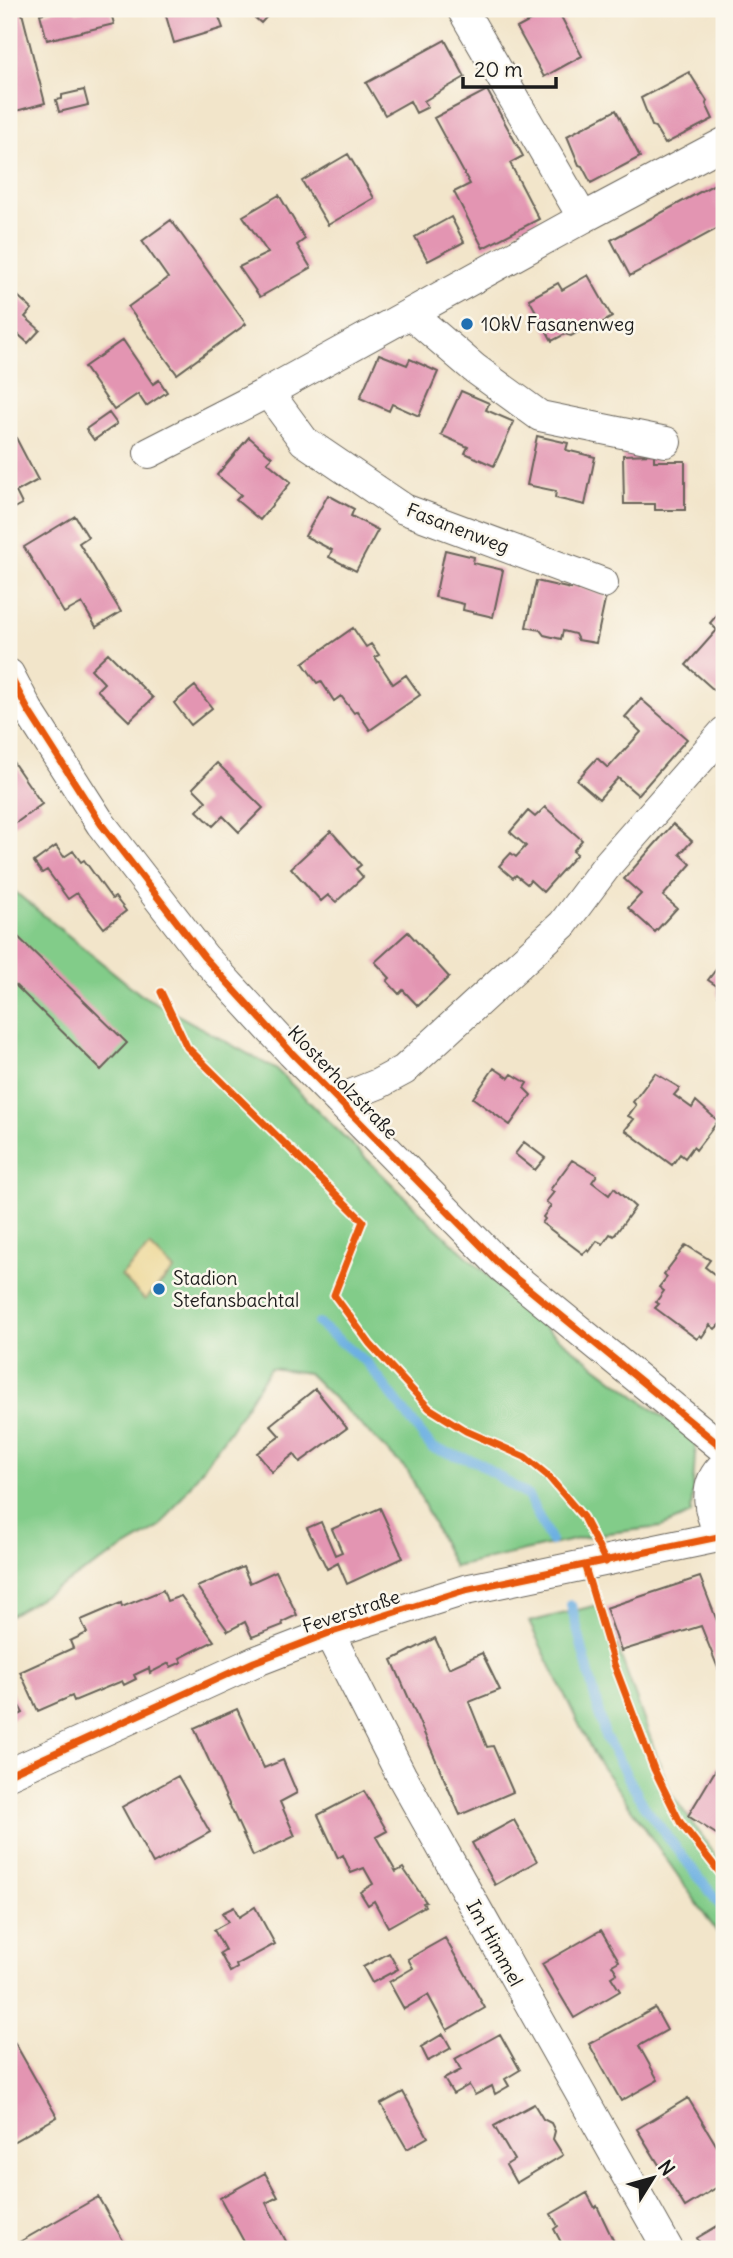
<svg xmlns="http://www.w3.org/2000/svg" width="733" height="2258" font-family="Delius,sans-serif">
	<rect width="100%" height="100%" fill="#fbf7ec"/>
	<filter id="ink" filterUnits="userSpaceOnUse"><feTurbulence type="fractalNoise" baseFrequency=".0143" numOctaves="2"/><feDisplacementMap in="SourceGraphic" scale="14" xChannelSelector="R" yChannelSelector="G"/><feConvolveMatrix kernelMatrix="1 2 1 2 8 2 1 2 1" color-interpolation-filters="sRGB"/></filter>
	<filter id="wash" filterUnits="userSpaceOnUse"><feTurbulence type="fractalNoise" baseFrequency=".00686" numOctaves="4" result="noise"/><feDisplacementMap in="SourceGraphic" scale="28" xChannelSelector="R" yChannelSelector="G"/><feGaussianBlur stdDeviation="1.57" result="paint"/><feColorMatrix in="noise" values="0 0 0 0 0 0 0 0 0 0 0 0 0 0 0 0 0 1.4 0 .05"/><feComposite in="paint" operator="in"/></filter>
	<g filter="url(#wash)">
		<rect width="100%" height="100%" fill="#f2e5ca"/>
		<path fill="#82cc89" stroke="#4f7452" stroke-width="2" d="M9,887L140,994L277,1070L432,1224L544,1327L696,1442L691,1514L661,1527L600,1534L454,1567L408,1471L308,1373L270,1368L231,1429L160,1527L9,1616Z
			M602,1604L670,1792L724,1867V1942L594,1755L529,1622Z"/>
		<path fill="#eeda9e" stroke="#857b5d" stroke-width="2" d="M150,1246L174,1270L145,1300L121,1276Z"/>
		<g fill="none" stroke-linecap="round" stroke-linejoin="round">
			<path stroke="#6db0e2" stroke-width="10" d="M318,1323L368,1364L432,1448L477,1462L528,1496L551,1541
				M571,1605L605,1736L644,1806L724,1910"/>
		</g>
		<g id="blocks">
			<path fill="#e395b2" d="M9,9H21L45,103L9,113Z
				M59,9H75L76,13L89,9H110L114,24L47,40L40,14Z
				M164,9H216L223,28L174,43Z
				M245,9H267L271,12L261,23Z
				M552,9H557L582,56L544,77L517,28Z
				M445,40L465,77L424,101L428,107L416,113L410,101L385,115L366,83Z
				M689,72L707,101L706,104L713,119L665,144L655,127L652,126L641,98Z
				M84,90L88,105L59,112L56,100L62,99V95Z
				M487,90L523,156L510,163L539,219L483,248L454,192L470,184L434,118Z
				M616,110L640,157L591,183L582,166L579,165L567,136Z
				M348,154L374,198L328,225L302,181Z
				M724,179V225L630,276L611,240Z
				M279,195L305,239L297,245L311,268L260,297L239,267L268,253L243,216Z
				M451,217L464,242L428,261L415,237Z
				M171,220L246,324L177,374L128,307L168,278L142,241Z
				M588,275L612,317L585,332L584,329L571,336L565,334L552,341L529,299L558,283L562,290Z
				M9,288L32,309L25,317L40,330L28,343L9,326Z
				M123,340L153,384L159,380L167,392L146,406L138,394L114,410L84,367Z
				M379,354L407,365L410,359L438,372L419,416L392,404L389,411L360,398Z
				M461,391L489,403L486,410L514,422L494,466L465,453L468,447L441,435Z
				M109,413L117,424L94,440L86,429Z
				M14,434L38,480L16,492L22,504L9,511V437Z
				M537,436L568,443L566,450L595,457L585,505L555,498L556,491L527,485Z
				M249,437L272,457L267,462L291,482L260,520L236,500L241,495L217,475Z
				M654,454V461H685V510H655V504H624L623,455Z
				M328,495L354,509L351,516L378,530L356,571L329,557L332,550L305,536Z
				M75,516L88,537L79,543L121,612L96,627L82,603L64,613L24,547Z
				M445,550L474,557L473,563L503,570L493,617L463,610L464,604L435,597Z
				M536,581L571,589V584L606,596L596,643L578,640L575,634L563,631L561,639L544,635L540,630L526,627Z
				M724,607V699L686,665L717,630L710,623Z
				M353,628L366,647L371,644L379,655L375,657L393,684L406,675L420,695L370,730L357,711L354,713L341,696L334,701L321,681L317,683L303,663Z
				M108,653L153,698L129,721L97,690L104,683L91,669Z
				M195,686L212,708L191,725L174,703Z
				M641,699L687,739L638,795L618,778L599,799L577,780L597,758L608,768L641,732L625,717Z
				M13,762L42,804L9,828V765Z
				M217,763L263,808L239,832L223,816L213,826L197,811L206,801L193,788Z
				M545,807L582,840L573,851L577,854L543,892L530,880L527,884L516,875L513,878L499,866L511,853L516,857L526,846L510,832L528,811L535,817Z
				M673,824L692,841L680,854L691,864L663,896L677,908L655,932L628,908L641,894L624,879Z
				M331,831L361,865L356,869L363,877L336,902L328,895L321,901L291,868Z
				M56,846L64,857L73,851L81,862L84,860L112,899L115,897L126,911L104,928L77,893L68,899L47,870L42,873L34,862Z
				M9,928L127,1043L101,1070L9,979Z
				M408,932L449,977L418,1006L403,990L399,994L387,981L390,978L375,962Z
				M724,959V1000L718,996L717,986L708,980Z
				M494,1068L509,1078L512,1074L527,1083L524,1088L531,1095L510,1125L473,1098Z
				M655,1073L680,1088L674,1095L692,1108L696,1101L718,1121L696,1150L693,1147L685,1158L680,1154L672,1165L625,1130L634,1119L628,1116L636,1105L633,1102Z
				M524,1142L545,1158L535,1170L515,1154Z
				M572,1160L597,1175L592,1182L609,1195L614,1188L635,1207L614,1236L610,1234L603,1244L597,1241L589,1252L587,1250L583,1254L542,1223L545,1219L543,1217L551,1206L546,1202L554,1192L550,1190Z
				M686,1245L710,1260L705,1267L722,1280L724,1277V1320L715,1329L710,1325L702,1337L700,1335L697,1339L655,1308L659,1304L656,1302L664,1291L659,1287L667,1277L664,1274Z
				M315,1389L347,1428L300,1462L294,1454L272,1472L257,1453L280,1436L270,1425Z
				M380,1508L403,1558L347,1584L338,1563L327,1569L307,1528L321,1522L335,1555L342,1552L332,1529Z
				M243,1567L250,1583L276,1571L297,1615L282,1622L283,1625L252,1637L245,1622L228,1631L197,1587Z
				M700,1577L724,1639V1683L701,1626L621,1651L606,1608Z
				M163,1590L167,1601L181,1596L214,1641L180,1658L182,1662L171,1667L169,1663L150,1673L149,1668L134,1675L136,1679L124,1685L122,1681L74,1701L72,1696L38,1711L20,1672L73,1648L70,1641L87,1633L81,1620L121,1603L122,1607Z
				M435,1638L449,1668L482,1653L500,1690L469,1702L487,1747L493,1746L513,1792L460,1815L392,1660Z
				M9,1688L23,1713L9,1720Z
				M237,1709L264,1768L283,1760L297,1793L280,1802L295,1836L253,1856L194,1728Z
				M718,1766L724,1770V1839L688,1816Z
				M178,1776L210,1832L153,1864L122,1807Z
				M364,1791L387,1831L376,1837L396,1872L403,1868L426,1902L423,1903L425,1906L388,1927L374,1901L368,1905L360,1892L373,1884L364,1868L351,1873L343,1855L338,1858L318,1815Z
				M514,1820L537,1861L495,1885L472,1843Z
				M234,1907L239,1917L255,1907L275,1944L236,1965L237,1968L230,1972L220,1953L225,1950L214,1930L228,1922L222,1913Z
				M601,1930L619,1961L612,1965L617,1973L611,1977L620,1991L574,2018L542,1964Z
				M445,1938L485,2008L447,2030L428,1995L404,2009L389,1982L413,1968L408,1959Z
				M389,1953L398,1969L372,1983L363,1967Z
				M655,2008L667,2030L639,2046L658,2080L621,2101L589,2044Z
				M443,2034L451,2048L428,2061L421,2047Z
				M500,2034L520,2070L505,2079L509,2086L495,2094L492,2086L475,2095L469,2085L453,2094L444,2079L461,2070L455,2059Z
				M15,2043L57,2117L9,2144V2047Z
				M403,2092L428,2137L407,2149L381,2104Z
				M688,2098L724,2158V2183L685,2207L637,2129Z
				M534,2104L543,2119L551,2123L555,2131L553,2139L563,2155L516,2183L506,2165L514,2160L494,2126Z
				M265,2173L278,2197L266,2203L288,2245L279,2249H248L220,2198Z
				M587,2193L595,2208L597,2206L615,2244L606,2249H571L567,2243L563,2246L554,2229L558,2226L551,2214Z
				M98,2197L128,2249H9V2248Z
				M724,2222V2249H703L697,2238Z"/>
		</g>
	</g>
	<g filter="url(#ink)">
		<use href="#blocks" fill-opacity="0" stroke="#676259" stroke-width="2"/>
		<g fill="none" stroke-linecap="round" stroke-linejoin="round">
			<g stroke="#676259" stroke-width="32">
				<path id="minor" d="M462,9L583,218L724,143
					M411,314L474,368L540,416L666,442
					M268,392L304,441L404,509L603,583
					M149,453L268,392L583,218
					M9,674L28,710L101,824L204,957L292,1053L503,1268L724,1449
					M338,1100L378,1084L404,1070L563,924L608,864L724,732
					M724,1465C702,1484 707,1516 724,1537
					M329,1633L401,1775L668,2249
					M9,1774L254,1662L329,1633L465,1590L723,1536"/>
			</g>
			<use href="#minor" stroke="#fff" stroke-width="30"/>
			<g stroke="#fbf7ec" stroke-width="11">
				<path id="cycleway" d="M9,674L28,710L101,824L204,957L292,1053L503,1268L724,1449
					M161,992L187,1047L363,1221L334,1295L370,1344L429,1408L466,1431L525,1457L547,1475L583,1517L606,1562
					M585,1567L614,1664L654,1769L680,1822L724,1878
					M9,1774L254,1662L329,1633L465,1590L723,1536"/>
			</g>
			<use href="#cycleway" stroke="#e8590c" stroke-width="7"/>
		</g>
	</g>
	<g fill="#1f6fb2" stroke="#fbf7ec" stroke-width="2.5">
		<circle cx="467" cy="324" r="7"/>
		<circle cx="159" cy="1289" r="7"/>
	</g>
	<g text-anchor="middle" dominant-baseline="central" stroke-width="5" stroke-linejoin="round" paint-order="stroke">
		<g font-size="19" fill="#1c1c1c" stroke="#fbf7ec" text-anchor="start">
			<text x="481" y="324">10kV Fasanenweg</text>
			<text x="173" y="1278">Stadion<tspan x="173" dy="22">Stefansbachtal</tspan></text>
		</g>
		<g font-size="19" fill="#1c1c1c" stroke="#fbf7ec">
			<text transform="translate(458 528) rotate(21)">Fasanenweg</text>
			<text transform="translate(343 1082) rotate(46)">Klosterholzstraße</text>
			<text transform="translate(351 1611) rotate(-18)">Feverstraße</text>
			<text transform="translate(495 1943) rotate(61)">Im Himmel</text>
		</g>
	</g>
	<rect width="733" height="2258" fill="none" stroke="#fbf7ec" stroke-width="35"/>
	<g transform="translate(653 2178) rotate(53)" stroke="#fbf7ec" stroke-width="5" paint-order="stroke">
	<path d="M0-5L12 26L0 18L-12 26Z" fill="#1c1c1c"/>
	<text y="-10" font-size="19" font-weight="bold" text-anchor="middle" fill="#1c1c1c">N</text>
	</g>
	<path d="M463 77v10h93v-10" fill="none" stroke="#1c1c1c" stroke-width="3.5"/>
	<text x="474" y="77" font-size="21" fill="#1c1c1c" stroke="#fbf7ec" stroke-width="5" paint-order="stroke">20 m</text>
</svg>
